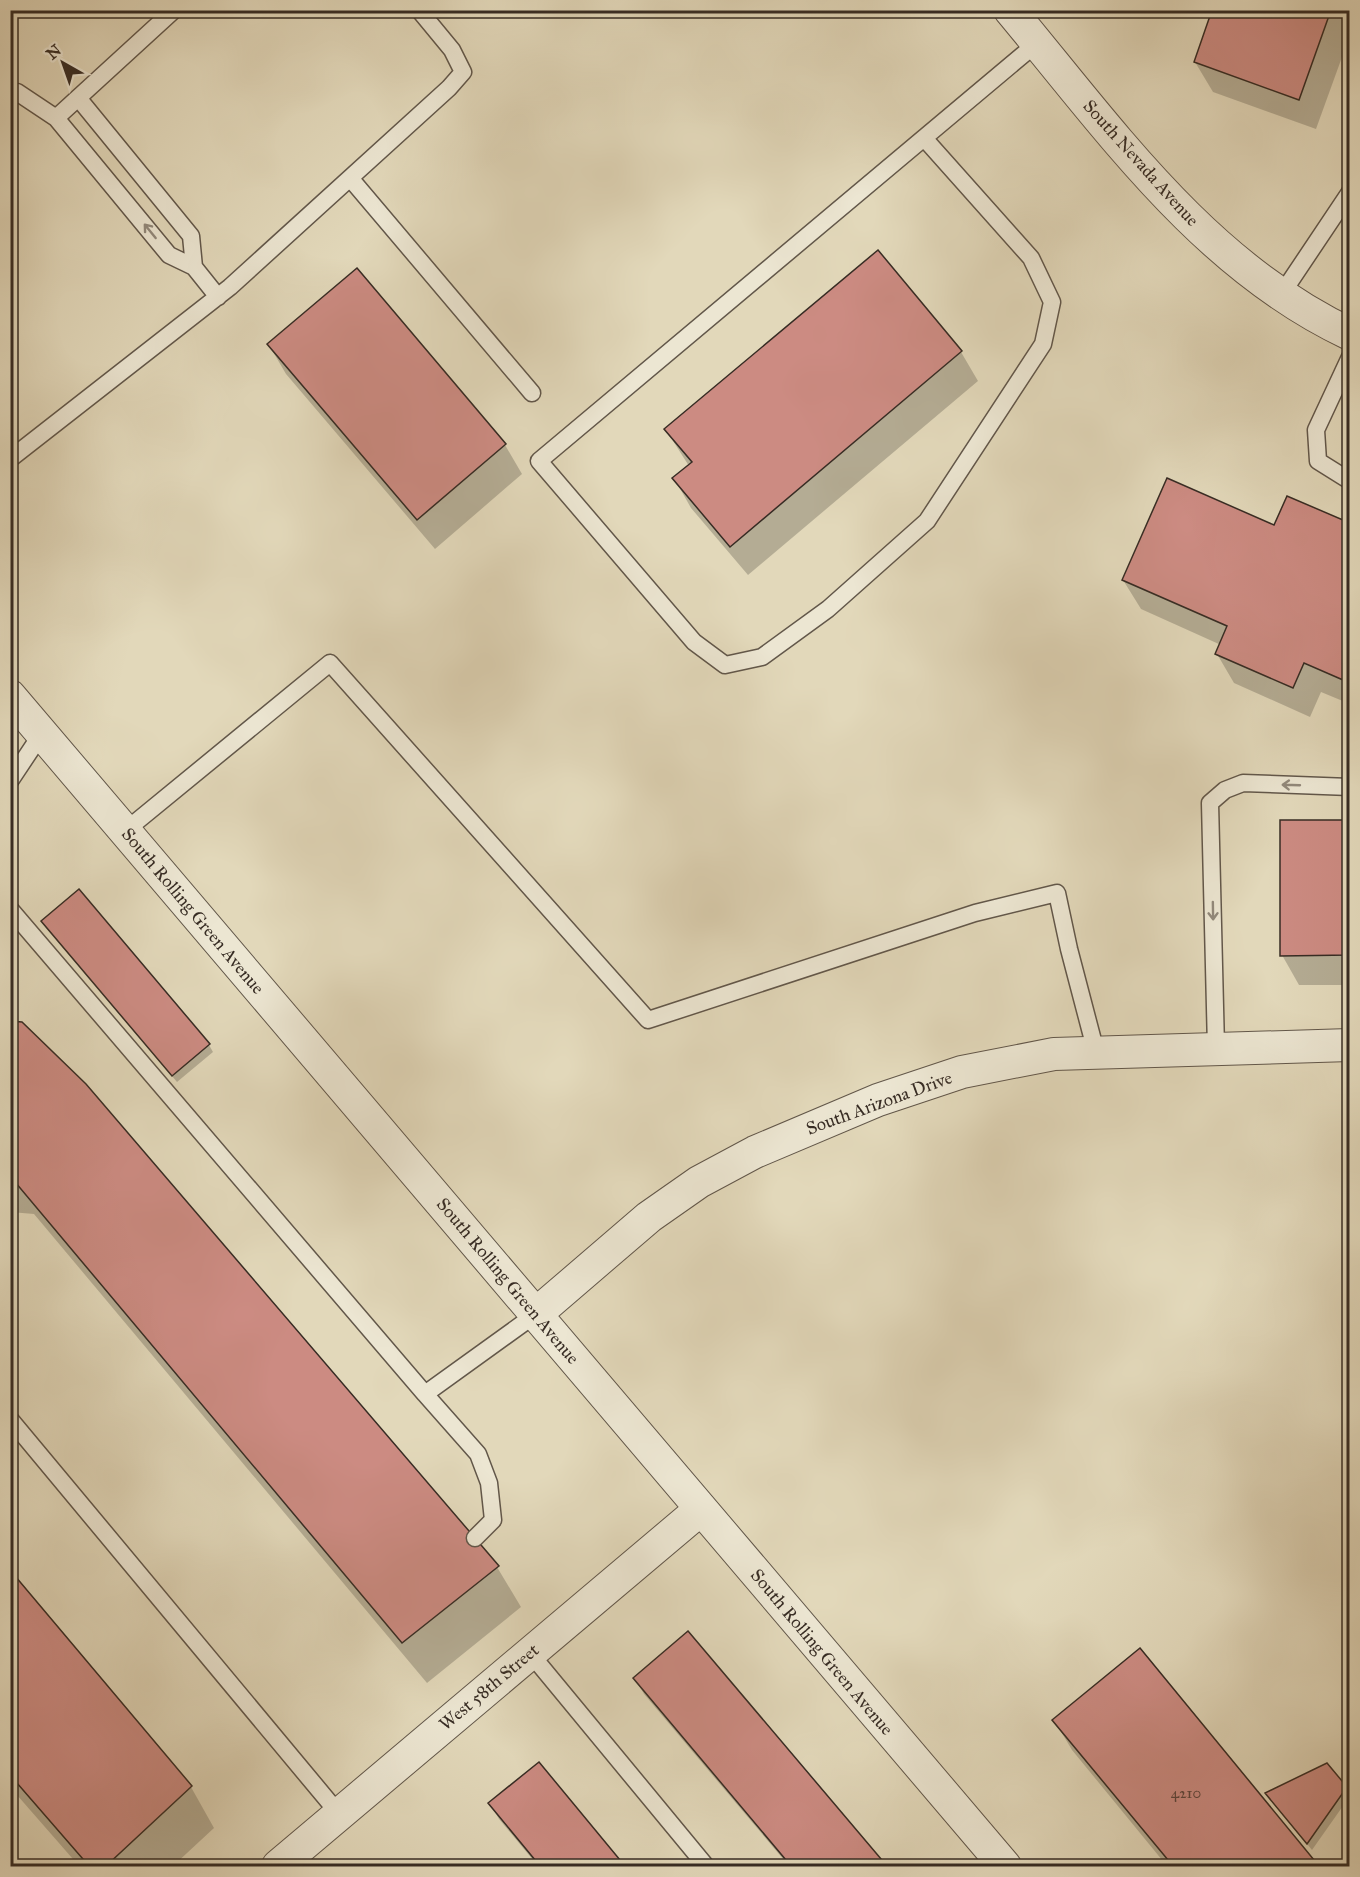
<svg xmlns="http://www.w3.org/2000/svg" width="1360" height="1877" font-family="'IM FELL Great Primer',serif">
	<rect width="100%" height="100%" fill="#e2d8ba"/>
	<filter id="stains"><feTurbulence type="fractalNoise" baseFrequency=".00333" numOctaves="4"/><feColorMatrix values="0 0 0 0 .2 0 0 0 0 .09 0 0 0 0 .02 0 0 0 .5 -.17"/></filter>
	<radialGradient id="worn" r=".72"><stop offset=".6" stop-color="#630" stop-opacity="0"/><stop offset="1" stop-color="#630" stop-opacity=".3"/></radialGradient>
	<path fill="#0003" d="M1214,10H1350V35L1316,129L1213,92L1195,62Z
		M269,345L505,445L522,474L435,549L286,374Z
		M961,352L978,381L748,575L691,508L674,478L689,466L666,430Z
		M1350,525V704L1321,692L1310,717L1234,683L1217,654L1221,645L1141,609L1123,580L1274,527Z
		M1350,821V985H1299L1282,955Z
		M43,922L209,1045L213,1052L177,1082Z
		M10,1022L497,1567L521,1607L427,1683L34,1214L10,1212Z
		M10,1573L191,1787L214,1828L173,1866H79L10,1787Z
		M688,1634L885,1866H789L644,1694L635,1679Z
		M1139,1650L1317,1866H1167L1072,1750L1054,1720Z
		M538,1764L623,1866H538L499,1819L490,1804Z
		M1346,1788L1350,1796L1312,1850L1271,1800Z"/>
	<path fill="#cc8b82" stroke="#372c24" stroke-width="1.5" d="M1212,10H1331L1299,100L1194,62Z
		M878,250L962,351L730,547L672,478L692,462L664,429Z
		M357,268L506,444L417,520L267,344Z
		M1167,478L1274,525L1287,496L1350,523V683L1304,663L1293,688L1215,654L1227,626L1122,580Z
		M1280,820H1350V955L1280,956Z
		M79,889L210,1044L172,1076L41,921Z
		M10,1021L22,1022L86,1084L499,1566L402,1643L10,1176Z
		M10,1570L192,1786L106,1866H89L10,1775Z
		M688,1631L887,1866H791L633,1678Z
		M1140,1648L1319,1866H1173L1052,1720Z
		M539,1762L625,1866H540L488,1803Z
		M1327,1763L1347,1787L1307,1844L1265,1793Z"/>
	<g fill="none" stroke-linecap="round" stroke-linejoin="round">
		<g stroke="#62574a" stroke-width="19">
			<path id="lane" d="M10,93L17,92L56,118L174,10
				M79,99L191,236L194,267
				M56,118L169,255L194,267L218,297
				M924,138L1031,258L1052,302L1043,344L927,521L828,609L762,657L725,665L694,642L539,461L1037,43
				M350,178L532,393
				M1281,295L1350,192
				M1350,357L1316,430L1318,461L1350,481
				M10,459L230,287L449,88L463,72L452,50L419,10
				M10,781L42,733
				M125,831L330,663L648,1020L975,913L1057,893L1069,949L1096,1052
				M10,909L425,1394L536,1314
				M1216,1048L1210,803L1225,790L1243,783L1350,787
				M425,1394L478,1454L489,1483L493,1520L475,1538
				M10,1419L339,1814
				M530,1653L706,1866"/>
		</g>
		<g stroke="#62574a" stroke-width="34">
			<path id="street" d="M1010,10C1110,130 1205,266 1350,334
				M10,696L1005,1866
				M536,1314L649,1217L699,1182L755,1152L878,1100L962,1072L1054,1054L1350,1045
				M278,1866L701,1509"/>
		</g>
		<use href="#lane" stroke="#ece6d2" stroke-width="16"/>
		<use href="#street" stroke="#ece6d2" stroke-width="32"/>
	</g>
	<defs><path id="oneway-shaft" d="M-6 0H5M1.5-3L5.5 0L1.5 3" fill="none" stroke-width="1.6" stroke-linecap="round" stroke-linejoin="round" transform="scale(1.5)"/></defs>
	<g stroke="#92897b">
		<use href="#oneway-shaft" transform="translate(150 231) rotate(-129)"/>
		<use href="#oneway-shaft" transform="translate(1291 785) rotate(-178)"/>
		<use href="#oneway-shaft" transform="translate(1213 911) rotate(89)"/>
	</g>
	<g text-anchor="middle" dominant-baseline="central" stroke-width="4.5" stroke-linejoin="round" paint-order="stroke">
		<g font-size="15" fill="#5c443c">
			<text x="1186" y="1793">4210</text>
		</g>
		<g font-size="18" fill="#372c24" stroke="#ece6d2">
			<text transform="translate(1141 163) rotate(48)">South Nevada Avenue</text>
			<text transform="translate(193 911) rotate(50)">South Rolling Green Avenue</text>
			<text transform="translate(879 1103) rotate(-20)">South Arizona Drive</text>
			<text transform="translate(508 1281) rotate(50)">South Rolling Green Avenue</text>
			<text transform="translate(822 1652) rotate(50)">South Rolling Green Avenue</text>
			<text transform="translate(489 1687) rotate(-40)">West 58th Street</text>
		</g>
	</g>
	<rect width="1360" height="1877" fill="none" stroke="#e2d8ba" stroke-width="36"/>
	<rect x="12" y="12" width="1336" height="1853" fill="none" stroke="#372c24" stroke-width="3"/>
	<rect x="18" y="18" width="1324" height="1841" fill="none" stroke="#372c24" stroke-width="1.5"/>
	<g transform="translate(63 63) rotate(320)" stroke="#ece6d2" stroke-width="4.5" paint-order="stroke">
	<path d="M0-4.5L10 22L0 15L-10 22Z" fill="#372c24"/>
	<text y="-9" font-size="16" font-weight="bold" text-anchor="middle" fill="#372c24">N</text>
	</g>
	<rect width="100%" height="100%" filter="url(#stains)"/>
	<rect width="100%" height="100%" fill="url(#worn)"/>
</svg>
